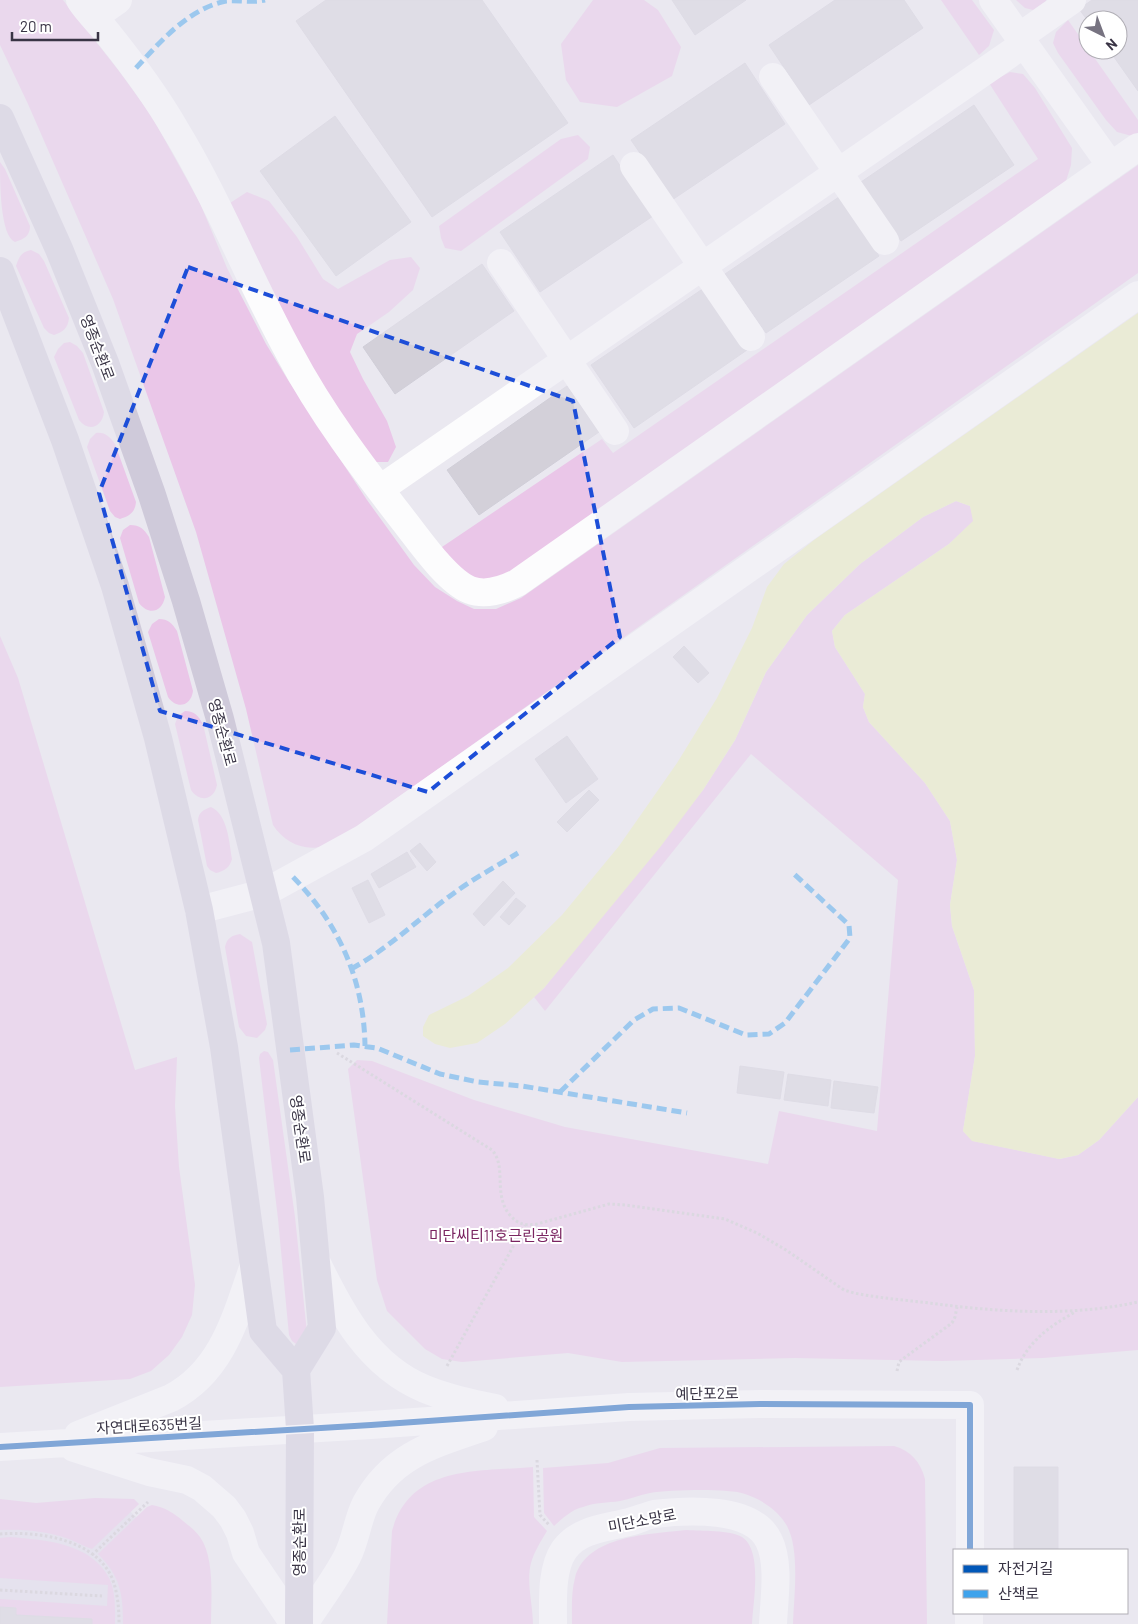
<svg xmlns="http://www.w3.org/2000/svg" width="1138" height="1624" font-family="Barlow,'Noto Sans KR',sans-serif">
	<rect width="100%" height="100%" fill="#eae8f0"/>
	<path fill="#e0dbea" d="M125,1507L144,1524L148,1624H0V1508Z"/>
	<path fill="#eac6e8" d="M0,0H63L119,71L151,115L200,203L227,268L266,344L288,380L367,500L414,565L435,587L457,601L474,609H496L521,598L1138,165V273L345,835C339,839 331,844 324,846C304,852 284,842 273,825L246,709L196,532L113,299L28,104L0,45Z
		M593,0H644L658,10L681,47L672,76L617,107L580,102L566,80L561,44Z
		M941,0H972L994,30L989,46L979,55Z
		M1016,0H1046V1L1033,10L1025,8Z
		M1068,20L1138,120V133L1132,136L1117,132L1106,120L1058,53L1053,43L1056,32Z
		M1010,72L1023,74L1035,88L1072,148L1071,165L1066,181L512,577L475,580L439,549L602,439L613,453L1038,159L989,83Z
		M578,135L590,147L588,159L461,251L445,248L441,238L439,226L561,139Z
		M0,162L5,169L30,226C30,236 24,239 15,242C0,236 0,181 0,162Z
		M247,192L269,201L297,237L323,279L338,289L390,260L411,257L420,268L413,290L389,312L357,334L350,352L363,379L387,421L396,447L388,462H376L348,428L288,329L230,203Z
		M31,250L39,254L44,261L69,318C68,328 63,332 54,335L49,333L44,328L16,266C19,257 21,252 31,250Z
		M70,342L77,346L83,353L104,412C102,428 88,432 79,420L54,357L58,349L64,343Z
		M96,433C105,432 109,436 115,444L136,502C135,513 129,516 120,519L115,517L110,511L87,447L90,439Z
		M956,501L970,506L974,521L949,544L845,615L832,631L835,647L865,694L863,707L869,722L925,783L950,821L957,860L950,905L952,926L974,990L975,1056L963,1131L973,1141L1060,1159L1078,1155L1099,1140L1138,1097V1350L1043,1358L942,1361L795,1358L622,1362L568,1353L462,1362L442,1359L425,1349L387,1311L377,1280L348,1069L357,1060L372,1061L474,1100L565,1127L768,1164L779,1111L877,1131L898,880L751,754L545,1011L534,997L544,988L703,790L735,740L766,672L807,615L860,564L923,517Z
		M130,525C140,525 144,529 149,537L165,597C162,612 149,616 139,603L120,538L123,530Z
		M159,619C168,619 172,623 177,631L193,691C191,706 177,710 168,697L148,632L152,624Z
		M0,636L18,678L135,1070L177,1057L175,1106L179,1167L195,1285L192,1315L182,1337L169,1355L151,1371L130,1379L0,1387Z
		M185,711C195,711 198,716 203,724L217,785C214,800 200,803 191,790L175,724L178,716Z
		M211,807C228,815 229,842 232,859C230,867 225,871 216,873L210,870L207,866L198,820C199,812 203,810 211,807Z
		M240,934L252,942L267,1024L265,1030L257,1038L246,1036L239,1027L225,947C227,938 231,936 240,934Z
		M264,1051L268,1052L273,1060L295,1217L307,1333L296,1344L292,1341L289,1335L278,1219L259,1058L260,1054Z
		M894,1446C911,1451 920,1461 925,1479L927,1624H793C794,1596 800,1550 787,1526C779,1511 761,1499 745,1494C728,1488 669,1490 650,1493C640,1495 630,1499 620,1501C608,1503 595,1502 583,1507C571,1510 563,1518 554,1526L544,1513L543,1468L608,1463L660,1448Z
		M533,1467L534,1517L547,1531C541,1541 534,1552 531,1563C526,1582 533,1605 533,1624H387L392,1531C410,1465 477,1472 533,1467Z
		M95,1498L134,1499L139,1504L92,1549C83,1546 75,1541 66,1538C46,1531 22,1529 0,1530V1499L36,1503Z
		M152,1505C164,1507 174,1513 183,1521C189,1526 195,1530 200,1537C215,1558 211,1599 211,1624H123C123,1593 120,1576 98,1554L147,1507Z
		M687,1530C701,1531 730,1530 742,1537C763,1551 753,1602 752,1624H572C572,1609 571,1593 575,1578C586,1535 651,1534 687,1530Z
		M10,1537C45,1540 91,1543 109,1578C116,1592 115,1610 115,1624H92V1619L16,1615V1608L0,1607V1599L107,1606L108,1585L0,1578V1538Z"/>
	<path fill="#ecf0b5" d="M1138,313V1097L1099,1140L1078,1155L1059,1159L972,1141L963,1131L975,1056L974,990L952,926L950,905L957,860L950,821L925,783L869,722L863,707L865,694L835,647L832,631L845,615L949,544L973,521L970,506L956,501L923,517L860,564L807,615L766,672L735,740L703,790L661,846L544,988L505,1024L477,1043L450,1048L435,1044L423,1036V1027L429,1015L468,996L508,968L562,915L619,846L677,763L717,698L752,628L767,587L784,564L814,540Z"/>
	<path fill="#d3d0d9" stroke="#d0ced8" d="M326,0H482L568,123L432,217L296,21Z
		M672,0H746L695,35Z
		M835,0H904L923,28L809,105L769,45Z
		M1092,0H1138V91L1109,50H1118V20L1088,21L1079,9Z
		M745,63L785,124L672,200L631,140Z
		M974,105L1014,165L901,241L861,182Z
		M335,116L411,222L336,276L260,171Z
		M613,155L653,216L540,292L500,232Z
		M839,197L879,256L766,333L725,274Z
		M482,264L514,311L395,394L363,347Z
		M704,288L747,350L634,428L591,365Z
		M567,386L599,432L479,515L447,470Z
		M684,646L709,673L698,683L673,657Z
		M567,736L598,779L566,803L535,759Z
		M589,790L599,800L567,832L557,822Z
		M420,843L436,862L427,871L410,851Z
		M407,852L416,867L379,888L371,874Z
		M368,880L385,915L369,923L352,888Z
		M503,881L515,893L484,926L473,914Z
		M516,898L526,906L509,925L500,917Z
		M740,1066L784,1072L780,1099L737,1093Z
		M788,1074L831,1080L828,1106L784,1100Z
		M834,1081L878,1087L874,1113L831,1108Z
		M1014,1467H1058V1550H1014Z
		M0,1607L16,1608V1615L92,1619V1624H0Z"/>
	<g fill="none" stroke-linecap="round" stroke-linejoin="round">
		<path stroke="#c9c6cd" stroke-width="3" stroke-dasharray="2.5 2.5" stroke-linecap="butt" d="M337,1053L492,1150C507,1167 493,1193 509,1214C517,1224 525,1226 537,1224L609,1204L625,1205L725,1219L757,1233L786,1250L844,1290L854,1293C879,1298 904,1300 929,1303C998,1312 1070,1317 1138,1302
			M447,1366L525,1225
			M1017,1370C1027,1342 1050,1326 1075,1312
			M897,1371L899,1362L904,1358L952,1323L955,1317L957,1307
			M537,1460L540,1515L550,1526
			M0,1534C38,1531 95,1539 112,1578C118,1593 119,1609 119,1624
			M92,1555L148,1502
			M0,1590L102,1596"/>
		<path stroke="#fcfcfd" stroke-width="28" d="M80,0C88,13 100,23 109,35C133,65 156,96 175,129C219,201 249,280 290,354C321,413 363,468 404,521C419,540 447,581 470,590C486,596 503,590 517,583L1138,147
			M993,0L1111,166
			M94,17L118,0
			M1019,37L1072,0
			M773,77L885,241
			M634,166L751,337
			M501,263L615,431
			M380,489L1024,44
			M199,910L264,893L364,838L1138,295
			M316,1261C341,1313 369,1366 425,1389C447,1398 471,1403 495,1408
			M78,1435L171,1398C223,1371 236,1316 254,1265
			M0,1447L371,1425L629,1407L760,1404L970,1405V1550
			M74,1448L149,1472L187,1480L202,1488L224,1507L233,1519L240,1533L246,1553L294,1624
			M304,1624C318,1602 335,1580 347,1557C356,1540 357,1520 366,1503C393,1454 435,1444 484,1427
			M553,1624C553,1601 551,1569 564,1550C579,1529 606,1528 629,1522C637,1520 646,1516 654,1514C686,1510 753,1506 769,1541C780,1563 774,1600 773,1624
			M969,1624V1613"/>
		<path stroke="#cfcada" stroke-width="28" d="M0,118L59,249L105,363L152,495L186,601L220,719L276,943L310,1197L322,1328L296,1370
			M0,271L65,440L115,586L158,738L199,910L224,1047L263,1331L296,1370L300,1429L299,1624"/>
		<path stroke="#3fa3ec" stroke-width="5" stroke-dasharray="10 5" stroke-linecap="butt" d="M136,68C161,41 188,9 226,1C238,0 252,3 265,0
			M293,877C339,924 364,980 365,1046
			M351,969C388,949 417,920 450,896C471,880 495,867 518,853
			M290,1050L354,1045L377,1048L440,1074L478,1082L522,1086L687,1113
			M560,1092L634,1020L653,1009L679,1008L746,1035L769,1034L785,1023L850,938L849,925L793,873"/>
		<g stroke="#fff" stroke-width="9">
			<path id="cycleway" d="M0,1447L371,1425L629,1407L760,1404L970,1405V1550"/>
		</g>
		<use href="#cycleway" stroke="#0057b8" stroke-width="6"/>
	</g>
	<path d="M0 0H1138V1624H0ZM188,267L573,401L620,637L428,792L160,711L99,493Z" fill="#eae8f0" fill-opacity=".55" fill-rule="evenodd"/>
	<path fill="none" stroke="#1d4ed8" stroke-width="4" stroke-dasharray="10 6" stroke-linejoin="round" d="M188,267L573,401L620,637L428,792L160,711L99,493Z"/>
	<g text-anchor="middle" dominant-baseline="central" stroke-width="4" stroke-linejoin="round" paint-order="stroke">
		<g font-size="15" fill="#393445" stroke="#fff">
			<text transform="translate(98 347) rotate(69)">영종순환로</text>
			<text transform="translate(223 732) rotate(75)">영종순환로</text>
			<text transform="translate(301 1129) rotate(82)">영종순환로</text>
			<text transform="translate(707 1393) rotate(-1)">예단포2로</text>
			<text transform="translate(149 1425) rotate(-3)">자연대로635번길</text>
			<text transform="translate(642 1520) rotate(-11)">미단소망로</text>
			<text transform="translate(299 1542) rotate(-90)">영종순환로</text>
		</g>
		<g font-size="15" fill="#7a2461" stroke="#fff">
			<text x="496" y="1235">미단씨티11호근린공원</text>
		</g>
	</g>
	<rect x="953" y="1549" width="175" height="65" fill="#ffffff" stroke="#b0aeb5"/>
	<rect x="963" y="1565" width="25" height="8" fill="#0057b8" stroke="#b0aeb5"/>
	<text x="998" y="1574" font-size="15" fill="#393445">자전거길</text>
	<rect x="963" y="1590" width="25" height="8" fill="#3fa3ec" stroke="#b0aeb5"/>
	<text x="998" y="1599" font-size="15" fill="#393445">산책로</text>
	<g transform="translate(1103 35) rotate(138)"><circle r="24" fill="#ffffff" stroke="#b0aeb5"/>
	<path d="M0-4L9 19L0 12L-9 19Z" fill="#777381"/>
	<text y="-8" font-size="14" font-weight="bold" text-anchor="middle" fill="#393445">N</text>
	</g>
	<path d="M12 32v8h86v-8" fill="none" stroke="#393445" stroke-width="2.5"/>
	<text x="20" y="32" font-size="15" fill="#393445" stroke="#ffffff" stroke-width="4" paint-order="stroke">20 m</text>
</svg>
